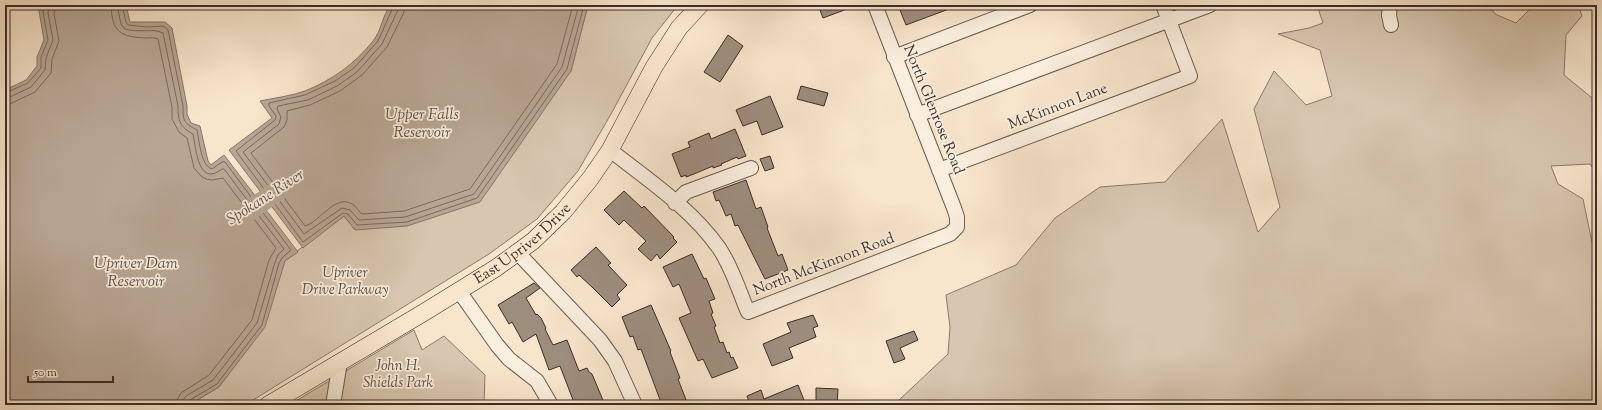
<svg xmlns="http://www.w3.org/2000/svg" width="1602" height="410" font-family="'Sorts Mill Goudy',serif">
	<rect width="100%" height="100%" fill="#f7e5cc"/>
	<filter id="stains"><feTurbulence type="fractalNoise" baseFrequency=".005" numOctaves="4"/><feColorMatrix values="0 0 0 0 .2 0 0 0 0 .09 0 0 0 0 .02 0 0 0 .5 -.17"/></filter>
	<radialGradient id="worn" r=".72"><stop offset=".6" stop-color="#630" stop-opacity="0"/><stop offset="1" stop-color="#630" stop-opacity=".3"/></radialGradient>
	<path fill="#d7c6b0" stroke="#8a7a6c" d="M588,5H678L652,38L611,114L578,171L537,219L489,254L245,405H189L219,387L285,260L344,216L355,230L571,71Z
		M1317,5H1489L1495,14L1516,23L1534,5H1578L1582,16L1566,35L1564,75L1597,102V174L1590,164L1551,166L1558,184L1583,199L1594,252H1597V405H1511L1496,400L1490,405H897V402L948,354L950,327L946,295L1016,265L1055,218L1100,187L1165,182L1222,119L1258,232L1280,207L1254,109L1274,71L1306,105L1332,96L1320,50L1278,34L1309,28L1323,23Z
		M414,330L422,350L444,336L485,375L484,405H289Z"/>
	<path fill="#b7a694" stroke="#867668" d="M42,5H126L130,22H165L172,28L187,106V114L191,123L200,126L208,161L211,165L224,155L298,252L285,261L265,327L219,387L189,405H5V90L26,80L37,66V57L44,40L39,11Z
		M391,5H588L571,71L480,202L407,226L355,230L344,216L303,248L229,150L272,118L260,101C274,98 291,96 305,91C332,80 355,64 373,41C382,30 382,15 391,5Z"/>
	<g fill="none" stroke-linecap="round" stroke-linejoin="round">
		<path stroke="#7a6a5e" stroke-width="1" d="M111,5C112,32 120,37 146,38C150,38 154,37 158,39L172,107V119L179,132L187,138L194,168L201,176L206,179L212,180L223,178L276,248L269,260L252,320L209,375L181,393L178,398L176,405
			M117,5L121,24L125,29C137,33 154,28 163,33L178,106C178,121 180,127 193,134C196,148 198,188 222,169H224L284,249L278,255L275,262L257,323L213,380L186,396L183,400L182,405
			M122,5L126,22L128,25L147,27L163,26L168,30L183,106C183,122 184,123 197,130C199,140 201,166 212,169L222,162H225L291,250L282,258L279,263L262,325L217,384L190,400L188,405
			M394,5L378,41L354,68L335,81L305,95L269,103V106L276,116L275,120L236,151L303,242L343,213L348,214L357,225L407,222L477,198L567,69L584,5
			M399,5L398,10L382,44L357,72L337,86L308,100L278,106L277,109L281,117L279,124L243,152L304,234L342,208L350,210L359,220L405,217L474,194L562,67L579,5
			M405,5L404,12L387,47L362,75L340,91L310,105L287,111V120L284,127L251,153L305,226C320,222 336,192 354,205C357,208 359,212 362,214L404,211L470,189L557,64L573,5
			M5,93L28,83L41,68V57L48,40L43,12L45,5
			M5,98L10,97L31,87L45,70L46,58L53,40L48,13L50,5
			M5,104L12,103L35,92L51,73L52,59L59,41L54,14L56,5"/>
		<path stroke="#b7a694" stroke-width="20" d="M238,219L287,184"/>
	</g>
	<path fill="#9d8d7d" stroke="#3c2d27" d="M818,5H855V6L823,18Z
		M898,5H957V6L906,25Z
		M728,35L743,46L720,82L704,72Z
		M801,86L828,93L824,106L797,99Z
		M770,96L783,127L762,135L757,121L743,126L736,110Z
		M735,129L746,156L738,159L737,157L721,164L722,165L713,168V166L689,176L686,177V175L681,177L672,154L690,147L688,142L709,133L711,139Z
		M770,156L774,168L765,171L760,159Z
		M746,180L756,209L761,207L768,227L767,228L778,256L782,254L788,270L765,279L738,225L735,226L731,214L726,216L719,200L716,201L713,192Z
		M624,191L642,208L644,206L674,237L673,238L677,242L660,259L657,254L651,261L638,249L646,241L624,220L619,225L604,210Z
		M596,247L611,263L608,265L627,285L617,295L620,299L612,307L592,287L579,275L577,277L571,270Z
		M692,254L704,279L706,278L715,299L709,301L713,313L711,314L716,326L714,327L720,343L723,342L727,353L729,352L731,358L733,357L738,368L712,378L703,359L698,361L679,318L691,313L679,284L673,287L663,267Z
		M534,283L540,288L526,298L536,315L537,314L541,318L546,328L545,329L553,345L567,340L579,371L587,368L589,372L592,374L605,405H575L560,366L549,370L536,334L523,342L512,322L509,324L498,305Z
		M651,305L671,351L670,352L680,378L678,379L688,405H662L641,349L638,350L633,336L630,337L622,317Z
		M813,315L818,326L813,328L816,337L789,348L793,358L772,366L763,344L791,332L787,323Z
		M914,331L918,340L900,348L905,359L894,363L886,341Z
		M798,385L806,405H750L747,396L761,390L764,399Z
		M816,388L838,389L837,405H816Z"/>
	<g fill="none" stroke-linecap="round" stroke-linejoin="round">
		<g stroke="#6b5b50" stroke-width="16">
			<path id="minor" d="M1390,5L1389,15L1391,25
				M894,57L1030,5
				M917,115L1210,5
				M610,150C647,179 692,209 719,248C732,267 739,291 748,312L950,234L957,227V217L954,208L875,5
				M939,170L1190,76L1163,5
				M675,203L686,192L751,168
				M517,252L600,340L615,361L635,405
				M459,291L497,345L509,359L537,381L551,405
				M333,405L340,362"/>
		</g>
		<g stroke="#3c2d27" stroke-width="18">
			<g id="major">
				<path id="s1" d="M268,405L423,313L496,268L533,241L563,212L590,179L610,150L654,67L679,28L700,5"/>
			</g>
		</g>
		<use href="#minor" stroke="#faeede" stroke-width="14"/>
		<use href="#major" stroke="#f7e5cc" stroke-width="17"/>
	</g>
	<g text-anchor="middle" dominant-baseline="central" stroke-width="3.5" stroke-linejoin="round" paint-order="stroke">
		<g font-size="15" fill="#3c2d27" stroke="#faeede">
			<text transform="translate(1058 107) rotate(-21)">McKinnon Lane</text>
			<text transform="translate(933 110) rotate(68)">North Glenrose Road</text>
			<text stroke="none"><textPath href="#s1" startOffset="302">East Upriver Drive</textPath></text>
			<text transform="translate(824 265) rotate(-21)">North McKinnon Road</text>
		</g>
		<g font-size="15" font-style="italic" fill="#5b4c42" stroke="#faeede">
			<text x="345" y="273">Upriver<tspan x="345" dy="17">Drive Parkway</tspan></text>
			<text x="398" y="366">John H.<tspan x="398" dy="17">Shields Park</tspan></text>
		</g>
		<g font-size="16" font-style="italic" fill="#615148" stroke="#faeede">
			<text x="422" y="115">Upper Falls<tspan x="422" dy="18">Reservoir</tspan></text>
			<text transform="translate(266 198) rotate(-33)">Spokane River</text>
			<text x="136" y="264">Upriver Dam<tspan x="136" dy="18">Reservoir</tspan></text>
		</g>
	</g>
	<rect width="1602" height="410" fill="none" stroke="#f7e5cc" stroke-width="20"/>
	<rect x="6" y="6" width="1590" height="398" fill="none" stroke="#3c2d27" stroke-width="2"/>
	<rect x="10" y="10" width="1582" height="390" fill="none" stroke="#3c2d27"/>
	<path d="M28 376v6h85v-6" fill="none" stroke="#3c2d27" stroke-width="2"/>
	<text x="34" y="376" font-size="12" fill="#3c2d27" stroke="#faeede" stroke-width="3" paint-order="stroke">50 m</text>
	<rect width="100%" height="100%" filter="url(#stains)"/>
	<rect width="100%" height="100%" fill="url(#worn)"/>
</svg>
